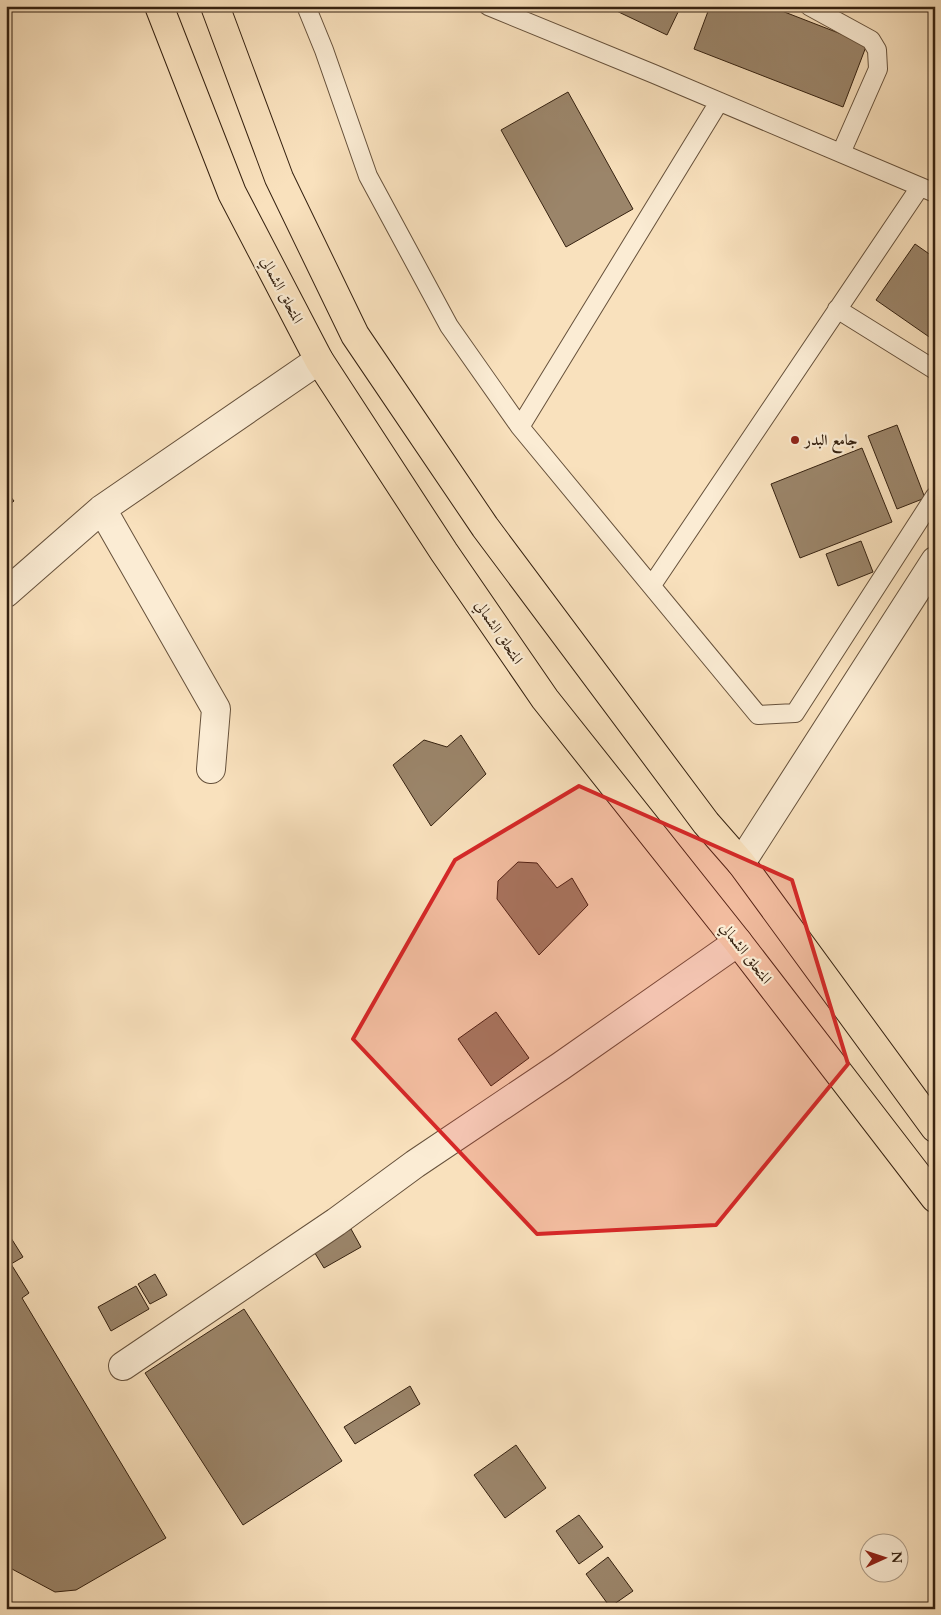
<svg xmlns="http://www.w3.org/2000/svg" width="941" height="1615" font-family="Cardo,Amiri,serif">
	<rect width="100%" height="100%" fill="#f9e1bd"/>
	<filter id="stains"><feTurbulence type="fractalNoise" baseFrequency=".004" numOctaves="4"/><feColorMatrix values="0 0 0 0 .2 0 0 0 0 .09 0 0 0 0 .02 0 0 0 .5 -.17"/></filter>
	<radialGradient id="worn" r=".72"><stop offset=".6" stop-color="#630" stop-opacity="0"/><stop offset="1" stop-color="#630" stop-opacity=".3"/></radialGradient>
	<path fill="#9b856a" stroke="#352110" d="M606,6H681L667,35Z
		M710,6H769L867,44L843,107L694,49Z
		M568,92L633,209L566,247L501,130Z
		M915,244L935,258V341L876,300Z
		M897,425L925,498L897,509L868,436Z
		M862,448L892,522L800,558L771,484Z
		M6,491L14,501L6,507Z
		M861,541L873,572L838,586L826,554Z
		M461,735L486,774L431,826L393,765L424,740L447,747Z
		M518,862L537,863L557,888L572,878L588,905L539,955L497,899L498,881Z
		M496,1012L529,1058L491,1086L458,1039Z
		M351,1229L361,1247L324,1268L313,1250Z
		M6,1230L23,1257L11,1264L29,1293L22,1298L166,1538L76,1590L55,1592L12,1569L6,1560Z
		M155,1274L167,1295L150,1304L138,1284Z
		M136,1286L149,1309L111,1331L98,1307Z
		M244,1309L342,1461L243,1525L145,1373Z
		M410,1386L420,1404L355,1444L344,1427Z
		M516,1445L546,1488L505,1518L474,1475Z
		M579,1515L603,1547L579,1564L556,1531Z
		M608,1557L633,1591L610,1607L586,1574Z"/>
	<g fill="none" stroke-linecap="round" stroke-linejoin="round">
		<g stroke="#66513b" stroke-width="20">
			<path id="service" d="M306,6L324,50L368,176L449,326L520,427L758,715L795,713L935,496
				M488,6L654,74L935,193
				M809,6L871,40L877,50L878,69L841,153
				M837,309L935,370
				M520,427L719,102
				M652,585L920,187"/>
		</g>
		<g stroke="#66513b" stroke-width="30">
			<path id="minor" d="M102,509L216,709L211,769
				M6,593L102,509L319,360
				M741,863L935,561
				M123,1366L336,1222L415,1164L561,1066L738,942"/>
		</g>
		<g stroke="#352110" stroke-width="30">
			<path id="trunk" d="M159,6L232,193L319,360L444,552L545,699L738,942L935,1198
				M215,6L279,178L355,335L485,527L706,823L741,863L935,1128"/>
		</g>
		<use href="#service" stroke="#fbecd4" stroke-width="18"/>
		<use href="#minor" stroke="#fbecd4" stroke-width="28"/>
		<use href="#trunk" stroke="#f9e1bd" stroke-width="28"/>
	</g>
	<path fill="#d62828" fill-opacity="0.2" stroke="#d62828" stroke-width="4" stroke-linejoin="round" d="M579,786L792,880L848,1064L716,1225L537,1234L353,1039L455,860Z"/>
	<circle fill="#8f2418" stroke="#fbecd4" stroke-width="2" cx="795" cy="440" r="5"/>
	<g text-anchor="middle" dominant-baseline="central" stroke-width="4.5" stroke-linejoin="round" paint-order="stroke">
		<g font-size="15" fill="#352110" stroke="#fbecd4">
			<text transform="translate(282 290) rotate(62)">المتحلق الشمالي</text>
			<text transform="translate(499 632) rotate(56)">المتحلق الشمالي</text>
			<text transform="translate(746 953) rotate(52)">المتحلق الشمالي</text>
		</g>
		<g font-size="15" font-weight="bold" fill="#352110" stroke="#fbecd4" text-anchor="start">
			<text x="805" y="440">جامع البدر</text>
		</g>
	</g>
	<rect width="941" height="1615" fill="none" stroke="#f9e1bd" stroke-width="25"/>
	<rect x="8" y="8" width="926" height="1600" fill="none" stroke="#352110" stroke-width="2.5"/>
	<rect x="12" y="12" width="916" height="1590" fill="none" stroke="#352110"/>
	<g transform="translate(884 1558) rotate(87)"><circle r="24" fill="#fbecd4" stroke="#ac9b86"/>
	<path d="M0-4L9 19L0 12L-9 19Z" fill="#8f2418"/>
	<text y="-8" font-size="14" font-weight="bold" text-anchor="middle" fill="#352110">N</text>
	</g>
	<rect width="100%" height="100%" filter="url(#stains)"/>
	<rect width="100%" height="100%" fill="url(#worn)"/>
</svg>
